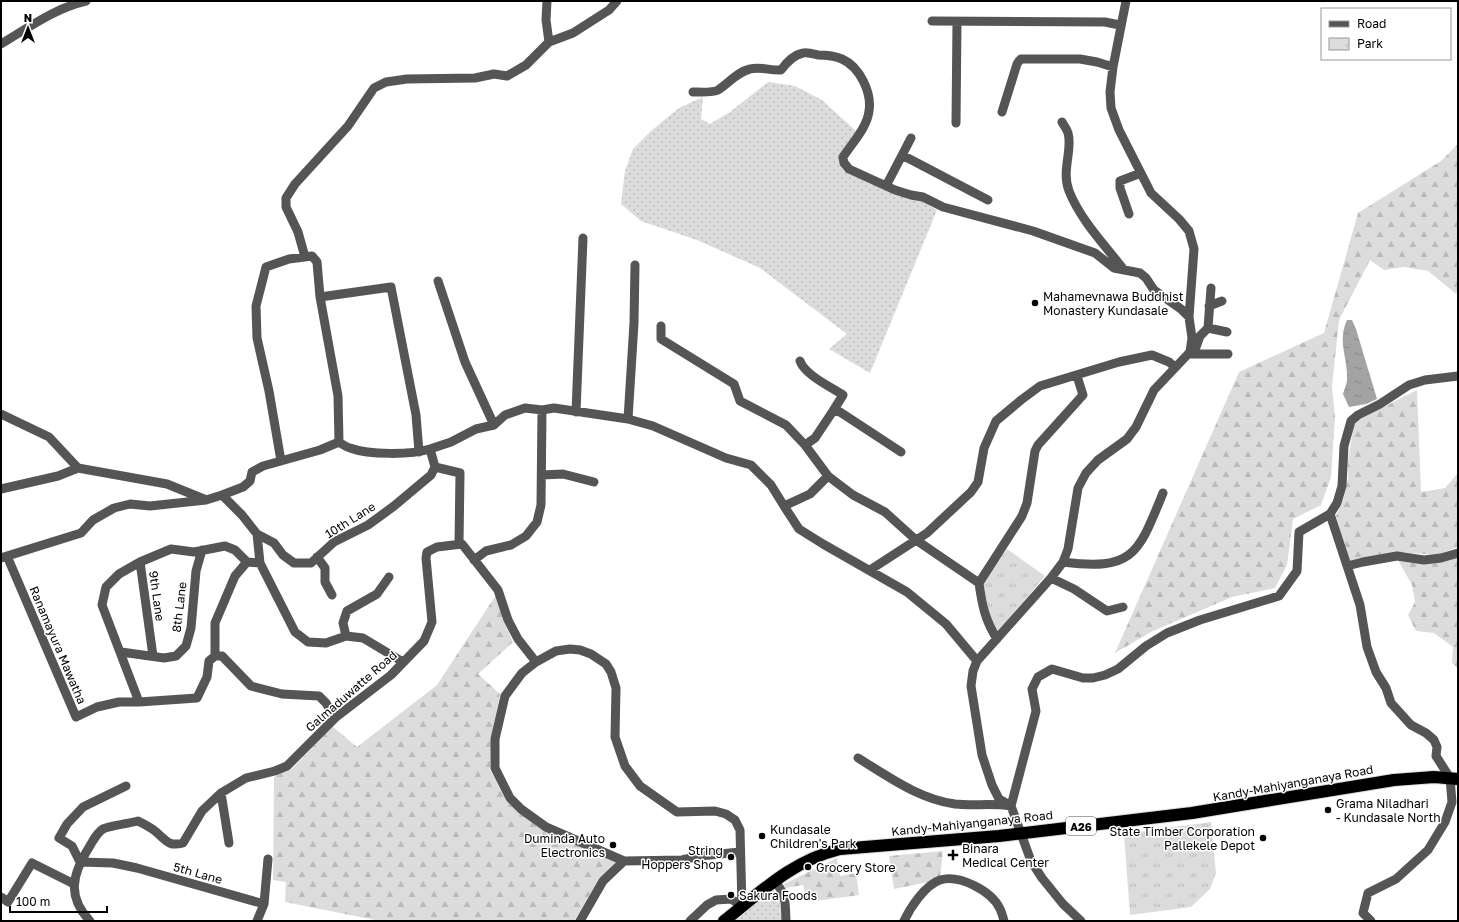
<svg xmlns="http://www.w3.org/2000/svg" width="1459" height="922" font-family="'Golos Text',sans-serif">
	<defs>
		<pattern id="grass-dots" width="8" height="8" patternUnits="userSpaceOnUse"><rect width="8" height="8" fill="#dcdcdc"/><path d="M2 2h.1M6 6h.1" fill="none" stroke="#bbb" stroke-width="1.8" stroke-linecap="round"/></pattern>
		<pattern id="forest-firs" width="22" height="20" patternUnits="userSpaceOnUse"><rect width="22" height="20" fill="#dcdcdc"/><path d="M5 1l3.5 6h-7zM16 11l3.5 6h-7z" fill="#bbb"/></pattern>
		<pattern id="park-tufts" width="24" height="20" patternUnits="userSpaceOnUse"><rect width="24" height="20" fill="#dcdcdc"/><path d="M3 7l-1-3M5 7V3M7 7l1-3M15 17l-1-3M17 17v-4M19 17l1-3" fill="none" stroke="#bbb"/></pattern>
		<pattern id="water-ripples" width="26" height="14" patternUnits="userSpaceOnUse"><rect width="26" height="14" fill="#a3a3a3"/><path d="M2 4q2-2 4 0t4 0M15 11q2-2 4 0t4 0" fill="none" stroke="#8b8b8b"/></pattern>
	</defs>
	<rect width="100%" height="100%" fill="#fff"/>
	<path fill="url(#grass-dots)" d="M768,82L795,86L822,100L856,131L839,155L842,170L908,199L922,201L937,210L870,373L829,349L847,334L760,268L697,240L641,221L621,204L625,171L633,149L651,131L679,108L703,97L701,119L710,124L730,112Z
		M773,890L779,894L782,921H735Z"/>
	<path fill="url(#forest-firs)" d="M1458,144V292L1455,293L1428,271L1404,267L1384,270L1370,260L1339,320L1332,386L1335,417L1331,477L1321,505L1293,519L1287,565L1275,588L1232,597L1153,631L1115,653L1239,372L1324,333L1358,213L1441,161Z
		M1417,390L1421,492L1445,488L1458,473V547L1437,555L1398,552L1350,562L1336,516L1343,501L1348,479V460L1354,425L1362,418Z
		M1458,556V668L1452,663L1453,647L1434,633L1416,631L1408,615L1415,602L1412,585L1398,560Z
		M496,595L503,620L513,642L478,674L500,694L491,739L490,769L506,801L543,830L618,862L599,879L574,921H380L285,902L286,882L273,880L274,777L292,769L332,726L357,747L437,685Z
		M943,851L940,877L933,881L894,889L889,856Z
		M837,858L840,876L856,873L859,895L807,902L803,885L785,888L784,884Z"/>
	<path fill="url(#park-tufts)" d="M1007,549L1045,576L997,633L990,619L983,582Z
		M1211,822L1216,873L1210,889L1191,907L1130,915L1124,834Z"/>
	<path fill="url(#water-ripples)" d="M1347,320H1352L1356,329L1377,399L1366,404L1349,407L1343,394C1344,390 1347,384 1347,379C1348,358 1337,341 1347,320Z"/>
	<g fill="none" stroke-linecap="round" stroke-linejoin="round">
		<g stroke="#dbdbdb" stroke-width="14">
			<path id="highway" d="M724,921C762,891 792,861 840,849L999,836L1192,813L1394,780L1434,777L1458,779"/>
		</g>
		<path stroke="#555" stroke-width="9" d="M932,21L1105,22L1120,25
			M549,42L573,33L609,10L617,1
			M1,44C28,28 55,8 86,1
			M693,92C700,92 713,93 718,90C729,83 737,72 750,69C760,66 771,71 781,70C786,63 794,55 803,53C807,52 814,54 818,55C826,55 835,56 842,59C860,67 872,93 869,111C867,128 852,143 843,157L844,163L849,169L895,190L911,195L923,197L943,207L1033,231L1095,253L1114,268L1140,273L1146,278L1154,290L1181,309L1189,317
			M1002,112L1017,64L1019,61L1021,59H1080L1097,62L1113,67
			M1062,122C1064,126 1067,129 1068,133C1073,150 1061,170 1069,191C1081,221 1105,245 1124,270
			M956,123L957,22
			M902,155L988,200
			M886,186L911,138
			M1129,214L1120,188V181L1141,173
			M305,257L298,232L286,207V198L295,184L348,126L374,88L386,82L407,79L475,78L494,74L507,76L526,65L549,42L546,20L547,1
			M438,281L465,362L494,425
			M320,297L391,287L416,415L419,452
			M1209,306L1222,301
			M661,326V339L734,384L740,401L786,425L805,445L828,476L853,495L885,512L916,540L979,583C982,605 985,620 997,639
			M1208,328L1227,332
			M1193,351L1195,350L1200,336L1208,328L1211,288
			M1188,354H1228
			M800,361C805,375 831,387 843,395L833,411
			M576,412L583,238
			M1,414L49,437L78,468L167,484L204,499
			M628,419L634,323L635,265
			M805,445L815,438L833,411L840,412L901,452
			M430,449L451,442L476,429L494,425L505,415L525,408L542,410L554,408L628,419L653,426L726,458L751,465L771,485L784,506L799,529L823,544L907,592L946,624L977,661
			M281,461L269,391L257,338L256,306L266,267L289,259L312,256L317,262L320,297L338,396L339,442
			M435,467L460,473L459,544
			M542,475L563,474L594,482
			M1,489L58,476L78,468
			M222,495L242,515L257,534L274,543L283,555L294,563H311L334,542L368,525L394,506L431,475L435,467
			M784,506L810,494L828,476
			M1330,514L1360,605L1367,647L1376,672L1386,688L1391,703L1411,725L1426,733L1434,740L1437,747L1436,756L1450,778L1452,802L1445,822L1428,850L1396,879L1368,893L1363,913L1371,921
			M257,534L260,563L295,632L308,642L326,643L346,636L363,638L403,662
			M7,556L76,717L97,707L119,702H139L197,698L207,677L209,661L215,656H222L251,686L282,694L319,696L326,703L335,718
			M317,557L325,568V582L332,595
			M1,558L81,533L93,520L114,508L130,504L150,506L206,500L222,495L243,487L250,481L252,472L263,466L320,450L339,442C342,444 346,447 350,448C369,455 411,455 430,449L435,467
			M474,560L486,551L511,545L526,536L537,522L541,505L542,410
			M140,562L153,656
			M1063,562C1134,571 1138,554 1163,493
			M1347,566L1363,562L1397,556L1424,560L1441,558L1458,553
			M870,570L927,533L971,492L978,482L984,448L996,421L1021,400L1040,386L1119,362L1152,355L1169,362L1175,367
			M1051,578L1074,589L1107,611L1123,607
			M979,583L1022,516L1027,503L1035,451L1038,445L1083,395L1077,376
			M346,636L343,623L347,611L377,594L389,577
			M121,652L164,658L176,656L186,646L191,628L196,571L202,550
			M215,656V623L235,576L247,562
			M139,702L102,605L106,587L119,574L140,562L171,549L194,552L225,546L235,550L247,562L260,563
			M858,758C889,777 919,799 955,804C974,806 992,803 1011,806L1036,711L1032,689L1038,677L1052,669L1083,678H1093L1105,675L1118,669L1146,646L1167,633L1200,620L1279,596L1297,571L1299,532L1330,514L1337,503L1342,486L1344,446L1351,421L1358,415L1380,404L1409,385L1425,380L1458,376
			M126,786L83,807L67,824L59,838L72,846L80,862L113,863L137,868L264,904L268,859
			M221,793L229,843
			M624,861L546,827L521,809L510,798L495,768V739L505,696L522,673L536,662L556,651L570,649L580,650L591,654L606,664L611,672L616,688L615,737L625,766L640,786L677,812L715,811L726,814L735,820L740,830L742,906
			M774,881C787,894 785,904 786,921
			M1,897L8,902L32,863L74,884
			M90,921C67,897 72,875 88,849C92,843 96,833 103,829C108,826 131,823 138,821C144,824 150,827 155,831C166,840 168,847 183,843L202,811L221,793L246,778L275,771L287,766L335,718L391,675L424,641L432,622L426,558L427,552L437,547L462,544L498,590L508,620L518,639L536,662
			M257,921L264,904
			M580,921L603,881L624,861L682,860L700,856L740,852
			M690,921L707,905L716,900L731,899L742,906
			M904,921C910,908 925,885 940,880C959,874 992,891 1000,909C1002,913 1003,917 1004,921
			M1081,921L1063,904L1042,878L1031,861L1011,806L999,799L992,785L982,755L971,686L973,671L977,661L1051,578L1063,562L1068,549L1078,488L1086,473L1098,460L1127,439L1136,427L1154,390L1190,352L1192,338L1189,317L1194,249L1189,231L1179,219L1151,193L1119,130L1111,108L1110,92L1113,67L1126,1"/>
		<use href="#highway" stroke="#000" stroke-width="12"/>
	</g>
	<g fill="#000" stroke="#fff" stroke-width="1.5">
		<circle cx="1035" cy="303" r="4"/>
		<circle cx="1328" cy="810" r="4"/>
		<circle cx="762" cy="836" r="4"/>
		<circle cx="1263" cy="838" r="4"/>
		<circle cx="613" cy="845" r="4"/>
		<path d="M951 849h4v4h4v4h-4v4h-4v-4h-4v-4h4z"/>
		<circle cx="731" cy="857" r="4"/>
		<circle cx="808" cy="867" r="4"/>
		<circle cx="731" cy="895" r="4"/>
	</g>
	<g text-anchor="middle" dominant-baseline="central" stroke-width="3" stroke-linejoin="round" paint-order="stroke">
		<rect fill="#fff" stroke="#4c4c4c" stroke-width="1" x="1066" y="817" width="30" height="18" rx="3"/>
		<g font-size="11" font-weight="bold" fill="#000">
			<text x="1081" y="826">A26</text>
		</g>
		<g font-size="12" fill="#000" stroke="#fff" text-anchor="start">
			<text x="1043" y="296">Mahamevnawa Buddhist<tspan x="1043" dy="14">Monastery Kundasale</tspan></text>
			<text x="1336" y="803">Grama Niladhari<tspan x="1336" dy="14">- Kundasale North</tspan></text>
			<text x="770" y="829">Kundasale<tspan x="770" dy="14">Children's Park</tspan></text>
			<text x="1255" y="831" text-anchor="end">State Timber Corporation<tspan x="1255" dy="14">Pallekele Depot</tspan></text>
			<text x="605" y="838" text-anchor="end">Duminda Auto<tspan x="605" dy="14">Electronics</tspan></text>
			<text x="962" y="848">Binara<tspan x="962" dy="14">Medical Center</tspan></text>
			<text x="723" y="850" text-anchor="end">String<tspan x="723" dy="14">Hoppers Shop</tspan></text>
			<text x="816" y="867">Grocery Store</text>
			<text x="739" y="895">Sakura Foods</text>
		</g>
		<g font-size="12" fill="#000" stroke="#fff">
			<text transform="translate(350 520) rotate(-32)">10th Lane</text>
			<text transform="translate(157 596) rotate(82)">9th Lane</text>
			<text transform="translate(179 607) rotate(-83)">8th Lane</text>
			<text transform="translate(58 645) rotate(67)">Ranamayura Mawatha</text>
			<text transform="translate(351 691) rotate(-41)">Galmaduwatte Road</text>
			<text transform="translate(1293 783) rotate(-10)">Kandy-Mahiyanganaya Road</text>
			<text transform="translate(972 823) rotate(-6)">Kandy-Mahiyanganaya Road</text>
			<text transform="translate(198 873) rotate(16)">5th Lane</text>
		</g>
	</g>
	<rect width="1459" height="922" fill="none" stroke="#000000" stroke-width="4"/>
	<rect x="1321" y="8" width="130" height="52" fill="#ffffff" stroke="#999999"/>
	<rect x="1329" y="21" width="20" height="6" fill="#555555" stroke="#999999"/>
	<text x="1357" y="28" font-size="12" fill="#000000">Road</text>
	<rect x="1329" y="38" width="20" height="12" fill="url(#park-tufts)" stroke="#999999"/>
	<text x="1357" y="48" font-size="12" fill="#000000">Park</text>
	<g transform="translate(28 28)" stroke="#ffffff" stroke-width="3" paint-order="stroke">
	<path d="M0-3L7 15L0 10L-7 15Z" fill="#000000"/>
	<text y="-6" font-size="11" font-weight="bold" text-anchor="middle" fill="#000000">N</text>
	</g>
	<path d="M10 906v6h97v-6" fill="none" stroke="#000000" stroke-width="2"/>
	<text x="16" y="906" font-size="12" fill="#000000" stroke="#ffffff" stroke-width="3" paint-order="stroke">100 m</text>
</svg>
